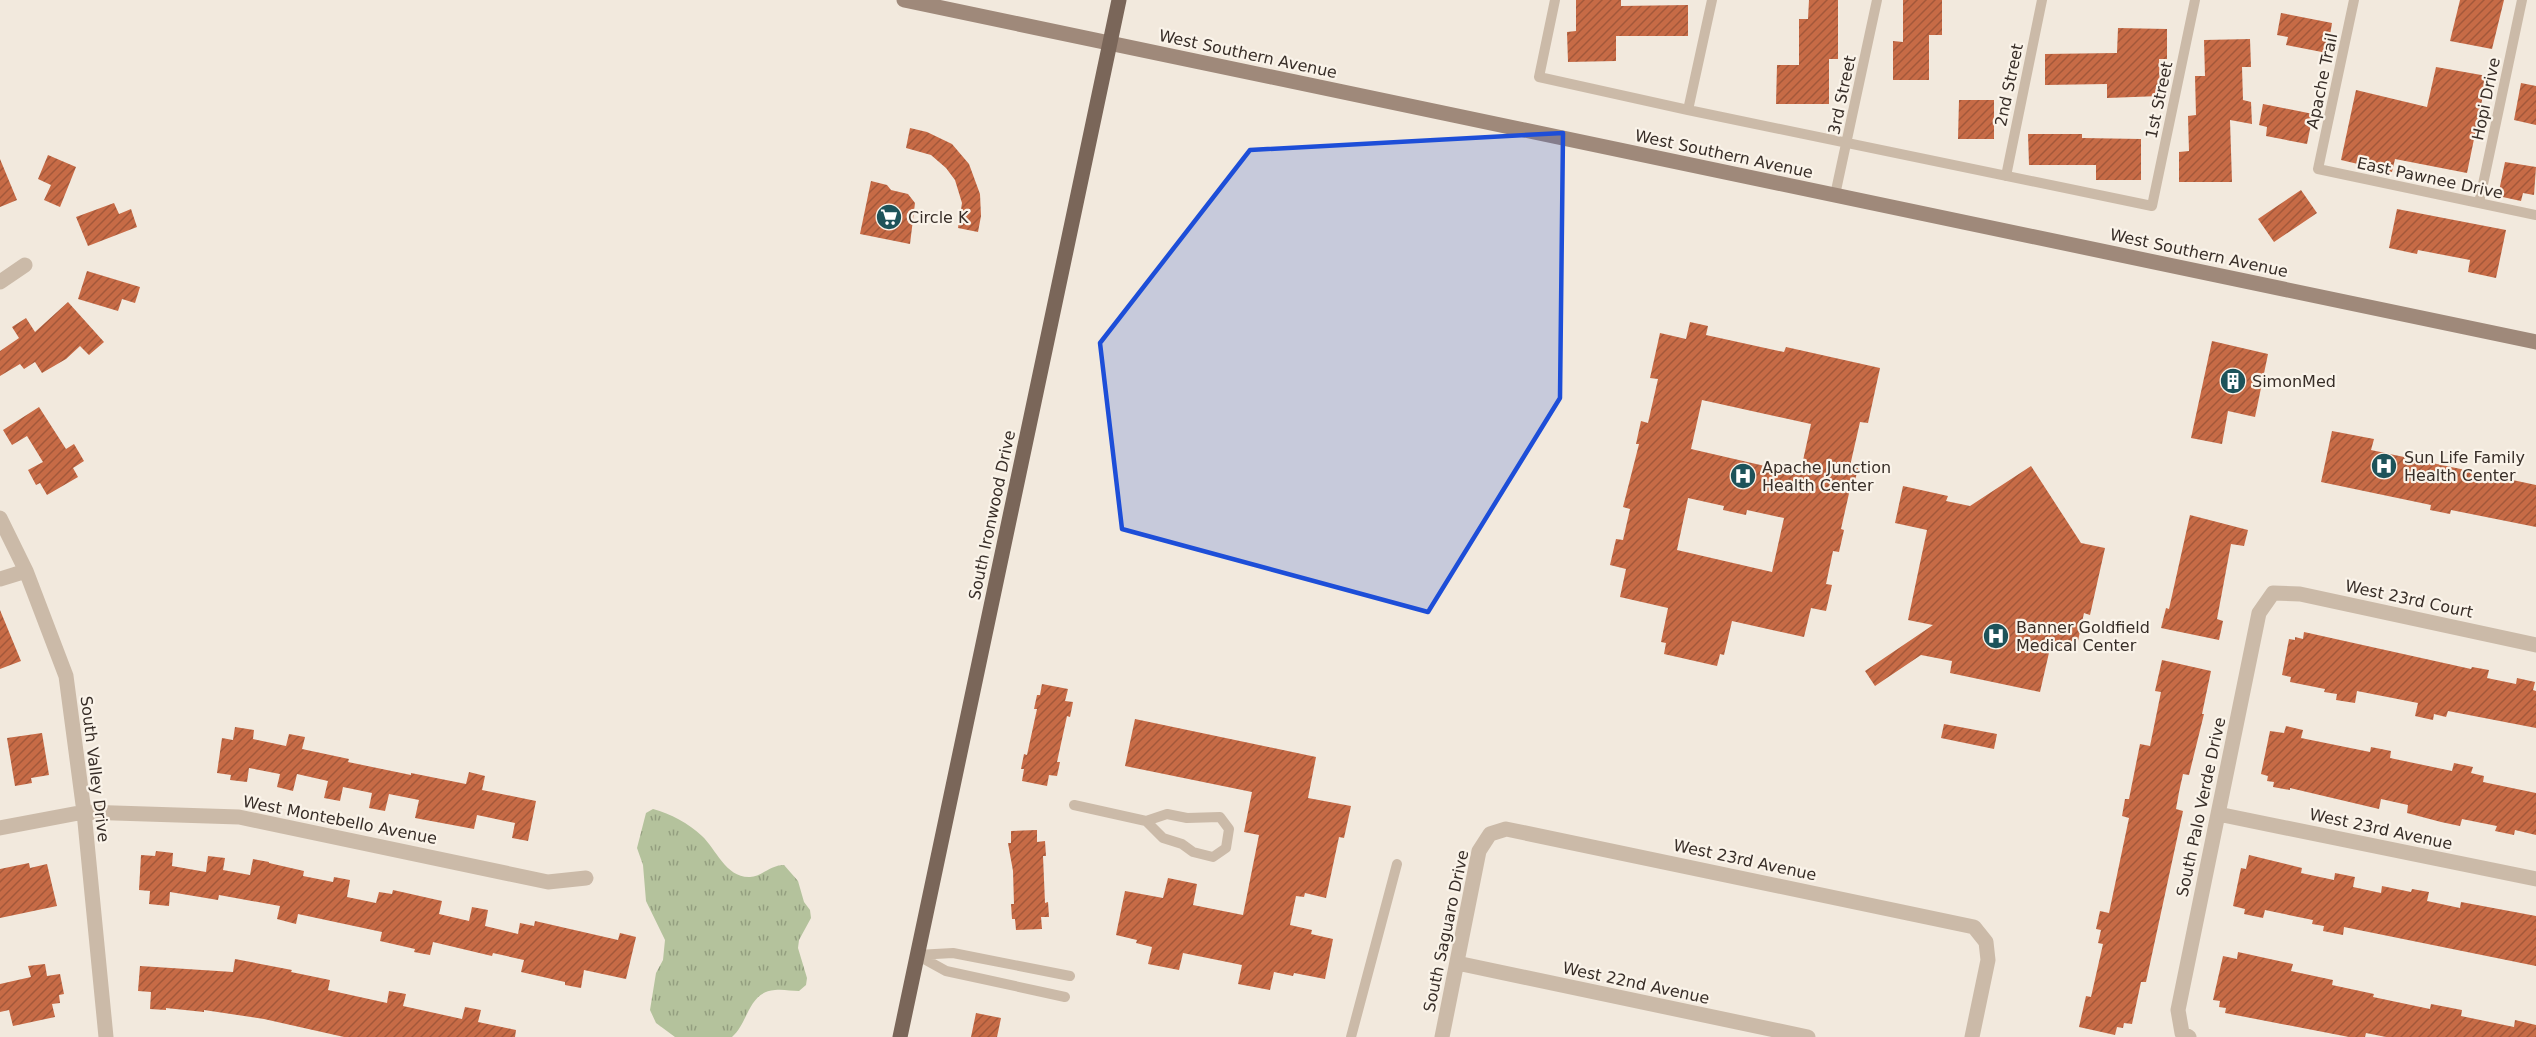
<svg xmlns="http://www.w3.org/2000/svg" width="2536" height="1037" font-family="'DejaVu Sans',sans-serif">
	<defs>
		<pattern id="park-tufts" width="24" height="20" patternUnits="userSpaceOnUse" patternTransform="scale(1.5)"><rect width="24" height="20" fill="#b4c29c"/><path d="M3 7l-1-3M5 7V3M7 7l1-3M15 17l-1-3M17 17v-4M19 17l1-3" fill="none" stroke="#939e7f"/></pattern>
		<pattern id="building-hatch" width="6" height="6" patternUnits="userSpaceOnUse" patternTransform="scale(1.5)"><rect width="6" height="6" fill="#c76b46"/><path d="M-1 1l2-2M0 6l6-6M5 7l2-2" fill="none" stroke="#a3583a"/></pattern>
	</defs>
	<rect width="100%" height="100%" fill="#f2e9dd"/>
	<path fill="url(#park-tufts)" d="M653,809C671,814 688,823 702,836C716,849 726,878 750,877C761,877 770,865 784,865L798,881L804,902L810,910L811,918L799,940L798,948L807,978L806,985L799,991C791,991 783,989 775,990C748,992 749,1022 732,1037H675L656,1023L650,1010L656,973L663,960L665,940L646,901L643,865L637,848L646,813Z"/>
	<path fill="url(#building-hatch)" fill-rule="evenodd" d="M1576,0H1621V6L1688,5V36H1616V61L1568,62L1567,32L1576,31Z
		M1809,0H1838V59H1829V104H1776L1777,65H1799V19H1808Z
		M1903,0H1942V35H1929V80H1893V41L1903,42Z
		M2460,0H2504L2492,49L2450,41Z
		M2281,13L2332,23L2327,53L2286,45L2288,37L2277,35Z
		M2118,28L2167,29V59H2159L2160,96L2107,98V84L2045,85V54L2117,53Z
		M2250,39L2251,67H2242L2243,100L2251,102L2252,124L2230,120L2232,182H2179V152L2189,151L2188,116L2196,115L2195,76H2205L2204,40Z
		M2436,67L2487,76L2467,173L2395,159L2392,172L2341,160L2356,90L2427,107Z
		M2521,83L2536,86V125L2514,120Z
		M1959,100H1994V139H1958Z
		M2263,104L2313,114L2307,144L2266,136L2267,127L2259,125Z
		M910,128L927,132L952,144L969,164L980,194L981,216L978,232L958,228L962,203L955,180L946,168L931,155L906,148Z
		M2028,134H2082V138L2141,139V180H2096V165H2029Z
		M48,155L76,167L60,207L44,200L51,185L38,179Z
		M0,159L17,200L0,207Z
		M2505,162L2536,167L2534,195L2523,193L2521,201L2498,196Z
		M871,181L887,185L891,190L908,194L915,203L910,244L860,234Z
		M2301,190L2317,213L2274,242L2258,219Z
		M114,203L119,214L131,209L137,227L88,246L76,217Z
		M2397,209L2506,230L2496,278L2468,272L2470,260L2418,250L2417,254L2389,248Z
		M87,271L140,287L135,303L122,299L118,311L78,299Z
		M68,302L104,342L89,355L80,346L66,359L42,373L35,362L24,369L20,364L0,376V351L19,338L12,327L26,318L35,332Z
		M1690,322L1708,326L1706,335L1784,352L1786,347L1880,368L1868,423L1860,422L1850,466L1858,468L1853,490L1850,489L1841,529L1844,530L1839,552L1833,551L1826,584L1832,585L1826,611L1811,608L1804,637L1732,621L1724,655L1720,654L1717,666L1664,654L1666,643L1661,642L1668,608L1620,597L1626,569L1610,565L1616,539L1623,540L1630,509L1623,507L1639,444H1636L1641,421L1648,423L1658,379L1650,378L1660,333L1686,339ZM1702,400L1811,424L1800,474L1691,449ZM1688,498L1724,506L1723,510L1746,515L1747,510L1784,518L1772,572L1677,550Z
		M2212,341L2268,354L2255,417L2228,411L2222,444L2191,438Z
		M39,407L66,449L74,444L84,461L73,468L78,477L47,495L40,483L36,485L28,470L43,462L27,436L12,445L3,430Z
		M2332,431L2374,439L2371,450L2536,485V527L2451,510L2450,514L2430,510L2431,505L2321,482Z
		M2031,466L2081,543L2105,548L2090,615L2084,613L2076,650L2051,644L2040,692L1950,673L1952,661L1921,655L1875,686L1865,671L1933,625L1908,620L1927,530L1895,523L1903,486L1948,496L1946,501L1970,506Z
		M2190,515L2248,530L2244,546L2231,544L2217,619L2223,621L2219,640L2161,628L2166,608L2169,609Z
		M0,610L21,661L0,669Z
		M2304,632L2471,669L2472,667L2489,670L2487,678L2516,684L2517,678L2535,682L2533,690L2536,691V728L2448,711L2446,717L2434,714L2433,720L2415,716L2418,703L2357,691L2355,703L2336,700L2337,694L2324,692L2325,689L2290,682L2291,677L2282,675L2289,639L2295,640V637L2303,639Z
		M2162,660L2211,671L2202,714H2204L2189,775L2183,774L2179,792L2176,809L2183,811L2146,982H2141L2132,1024L2124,1023L2123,1028L2117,1027L2115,1035L2079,1027L2086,996L2091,997L2103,944L2098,943L2101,930L2096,929L2100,911L2109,913L2129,818L2122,816L2125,799H2129L2140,744L2150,746L2161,692L2155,691Z
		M1042,684L1068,689L1065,701L1073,702L1070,717L1067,716L1057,762H1060L1057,776L1049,775L1047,786L1022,781L1024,769H1021L1024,754L1027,755L1037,709H1034L1037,695H1040Z
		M1135,719L1316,757L1308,798L1351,806L1344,838L1339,837L1326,898L1305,893L1304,897L1296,896L1290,925L1312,930L1311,934L1333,939L1325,979L1294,973L1293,976L1274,972L1270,990L1238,984L1242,965L1183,953L1179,970L1148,964L1152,947L1136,943L1137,940L1116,935L1125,891L1163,898L1168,878L1197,884L1193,905L1243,915L1259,835L1244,832L1252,792L1125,766Z
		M1944,724L1997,734L1994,749L1941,738Z
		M2286,726L2303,730L2301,738L2370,752L2371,747L2391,751L2390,758L2452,771L2454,763L2473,767L2471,773L2484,776L2483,782L2536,793V835L2515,830L2514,835L2495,831L2497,826L2462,819L2460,826L2441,822L2407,813L2408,805L2381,799L2379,809L2290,788V790L2273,787L2274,782L2267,781L2268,776L2261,774L2270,731L2284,733Z
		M235,727L254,730L253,739L286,746L289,734L305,737L302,749L349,759L348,762L411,775V773L466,784L469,772L485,776L482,790L536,801L528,841L512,838L515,823L477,815L474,829L415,818L419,800L389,794L385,811L369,808L372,793L343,787L340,801L324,798L328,781L297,774L293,791L277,787L280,774L249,768L247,782L230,780L231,775L217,773L222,738L233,740Z
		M42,733L49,775L31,778L32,783L15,786L7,738Z
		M1037,830V842L1045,841L1046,856H1043L1045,903L1048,902L1049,917H1041L1042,929L1016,930L1015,919H1012L1011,904H1014L1013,871L1008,843H1011V831Z
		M156,851L173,853L172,866L206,872L208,856L225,858L223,870L250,875L253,859L269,862V863L304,871L303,876L333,882L334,877L350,880L347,897L376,903L379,892L392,894L393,890L442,901L439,914L469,921L472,907L488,910L485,926L518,934L520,923L534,926L535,921L618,940L620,933L636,937L626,979L584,970L581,988L565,985V982L521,972L524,960L493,953L492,956L433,942L430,955L414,952L415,949L380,941L382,932L298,914L296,924L277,919L280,906L219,895L218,900L170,892L169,906L149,904L150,891L139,890L141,855L155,856Z
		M2249,855L2302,868L2301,873L2334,880L2335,873L2355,877L2353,887L2381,893L2382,886L2411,892L2412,889L2429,892L2427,901L2460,908L2461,902L2536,916V966L2344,927L2343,935L2323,931L2324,926L2312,924L2313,920L2265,910L2263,918L2244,914L2245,909L2233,906L2241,868L2246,869Z
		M29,863L30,868L47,864L57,906L0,918V869Z
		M2238,952L2293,964L2291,971L2333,980L2332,985L2374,994L2373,997L2430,1009L2431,1004L2462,1010L2461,1016L2514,1027L2515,1020L2536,1025V1037H2386L2366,1033L2365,1037H2349L2225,1013L2226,1008L2219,1007L2220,1001L2213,1000L2223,956L2237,959Z
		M235,959L292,970L291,972L330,980L328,990L387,1003L389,991L406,994L403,1006L462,1019L465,1007L481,1010L478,1022L516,1030L515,1037H344L264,1019L204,1010V1012L166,1008V1010L150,1009L151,992L138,991L140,966L233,972Z
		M45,964L47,976L60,974L64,994L59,995L60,1003L52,1004L55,1017L13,1026L9,1010L0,1012V984L31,977L28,966Z
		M976,1013L1001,1018L997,1037H971Z"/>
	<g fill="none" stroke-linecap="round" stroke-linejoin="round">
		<path stroke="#cbbaa8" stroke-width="10" d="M1555,0L1539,77L1688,110L2152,206L2195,0
			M2354,0L2318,169L2536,215
			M1688,110L1712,0
			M2006,176L2042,0
			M1835,195L1877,0
			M2479,203L2522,0
			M1074,805L1146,821L1163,838L1182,844L1193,852L1213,857L1226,848L1229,829L1220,817L1187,818L1167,814L1146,821
			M917,955L953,953L1070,976
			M917,955L946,971L1065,997
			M1351,1037L1397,864"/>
		<path stroke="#cbbaa8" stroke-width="15" d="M0,282L25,265
			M0,518L26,571L66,676L84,812L106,1037
			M0,579L26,571
			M2218,814L2536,879
			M0,828L84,812L239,817L548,882L586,878
			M1457,963L1808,1037
			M1442,1037L1479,851L1490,834L1506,829L1974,927L1986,942L1988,960L1972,1037
			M2189,1037L2182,1033L2178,1010L2259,613L2273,593L2300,594L2536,645"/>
		<path stroke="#9f897a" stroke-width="15" d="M904,0L2536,342"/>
		<path stroke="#7a6659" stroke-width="15" d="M900,1037L1119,0"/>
	</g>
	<path fill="#1d4ed8" fill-opacity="0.2" stroke="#1d4ed8" stroke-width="4.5" stroke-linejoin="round" d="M1563,133L1560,398L1428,612L1122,529L1100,343L1250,150Z"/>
	<defs>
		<g id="supermarket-disc" transform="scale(1.35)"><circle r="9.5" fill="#1d535a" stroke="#faf3e9"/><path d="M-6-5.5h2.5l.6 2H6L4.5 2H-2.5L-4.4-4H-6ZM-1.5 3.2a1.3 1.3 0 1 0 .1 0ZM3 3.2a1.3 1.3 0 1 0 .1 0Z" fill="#fff"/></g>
		<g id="building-disc" transform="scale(1.35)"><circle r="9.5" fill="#1d535a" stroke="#faf3e9"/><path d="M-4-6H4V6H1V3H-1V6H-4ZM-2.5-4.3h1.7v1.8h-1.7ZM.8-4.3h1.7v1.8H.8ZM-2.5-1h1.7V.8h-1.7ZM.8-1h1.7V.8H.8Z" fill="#fff"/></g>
		<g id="hospital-disc" transform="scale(1.35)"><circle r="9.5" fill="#1d535a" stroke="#faf3e9"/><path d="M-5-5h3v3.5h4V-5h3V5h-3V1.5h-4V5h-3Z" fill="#fff"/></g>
	</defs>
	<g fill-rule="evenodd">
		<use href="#supermarket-disc" x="889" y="217"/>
		<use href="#building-disc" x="2233" y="381"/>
		<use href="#hospital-disc" x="2384" y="466"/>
		<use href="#hospital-disc" x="1743" y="476"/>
		<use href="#hospital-disc" x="1996" y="636"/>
	</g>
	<g text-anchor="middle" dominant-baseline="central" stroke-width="4.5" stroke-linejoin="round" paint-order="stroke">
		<g font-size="16" fill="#382e28" stroke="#faf3e9">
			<text transform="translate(1248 54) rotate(12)">West Southern Avenue</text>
			<text transform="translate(2322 81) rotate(-78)">Apache Trail</text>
			<text transform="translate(2009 85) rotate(-78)">2nd Street</text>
			<text transform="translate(1842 95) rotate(-78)">3rd Street</text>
			<text transform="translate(2486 99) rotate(-78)">Hopi Drive</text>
			<text transform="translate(2159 100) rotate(-78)">1st Street</text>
			<text transform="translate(1724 154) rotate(12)">West Southern Avenue</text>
			<text transform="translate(2430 178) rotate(12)">East Pawnee Drive</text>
			<text transform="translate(2199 253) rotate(12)">West Southern Avenue</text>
			<text transform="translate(992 515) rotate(-78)">South Ironwood Drive</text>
			<text transform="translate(2409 599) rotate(12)">West 23rd Court</text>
			<text transform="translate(95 769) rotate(83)">South Valley Drive</text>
			<text transform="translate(2201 807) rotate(-78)">South Palo Verde Drive</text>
			<text transform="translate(340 820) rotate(11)">West Montebello Avenue</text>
			<text transform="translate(2381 829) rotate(12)">West 23rd Avenue</text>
			<text transform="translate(1745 860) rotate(12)">West 23rd Avenue</text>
			<text transform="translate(1446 931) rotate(-78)">South Saguaro Drive</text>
			<text transform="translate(1636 983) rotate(12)">West 22nd Avenue</text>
		</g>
		<g font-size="16" fill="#382e28" stroke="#faf3e9" text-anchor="start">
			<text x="908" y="217">Circle K</text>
			<text x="2252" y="381">SimonMed</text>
			<text x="2404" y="457">Sun Life Family<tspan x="2404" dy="18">Health Center</tspan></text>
			<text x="1762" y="467">Apache Junction<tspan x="1762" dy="18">Health Center</tspan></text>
			<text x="2016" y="627">Banner Goldfield<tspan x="2016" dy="18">Medical Center</tspan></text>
		</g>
	</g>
</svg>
